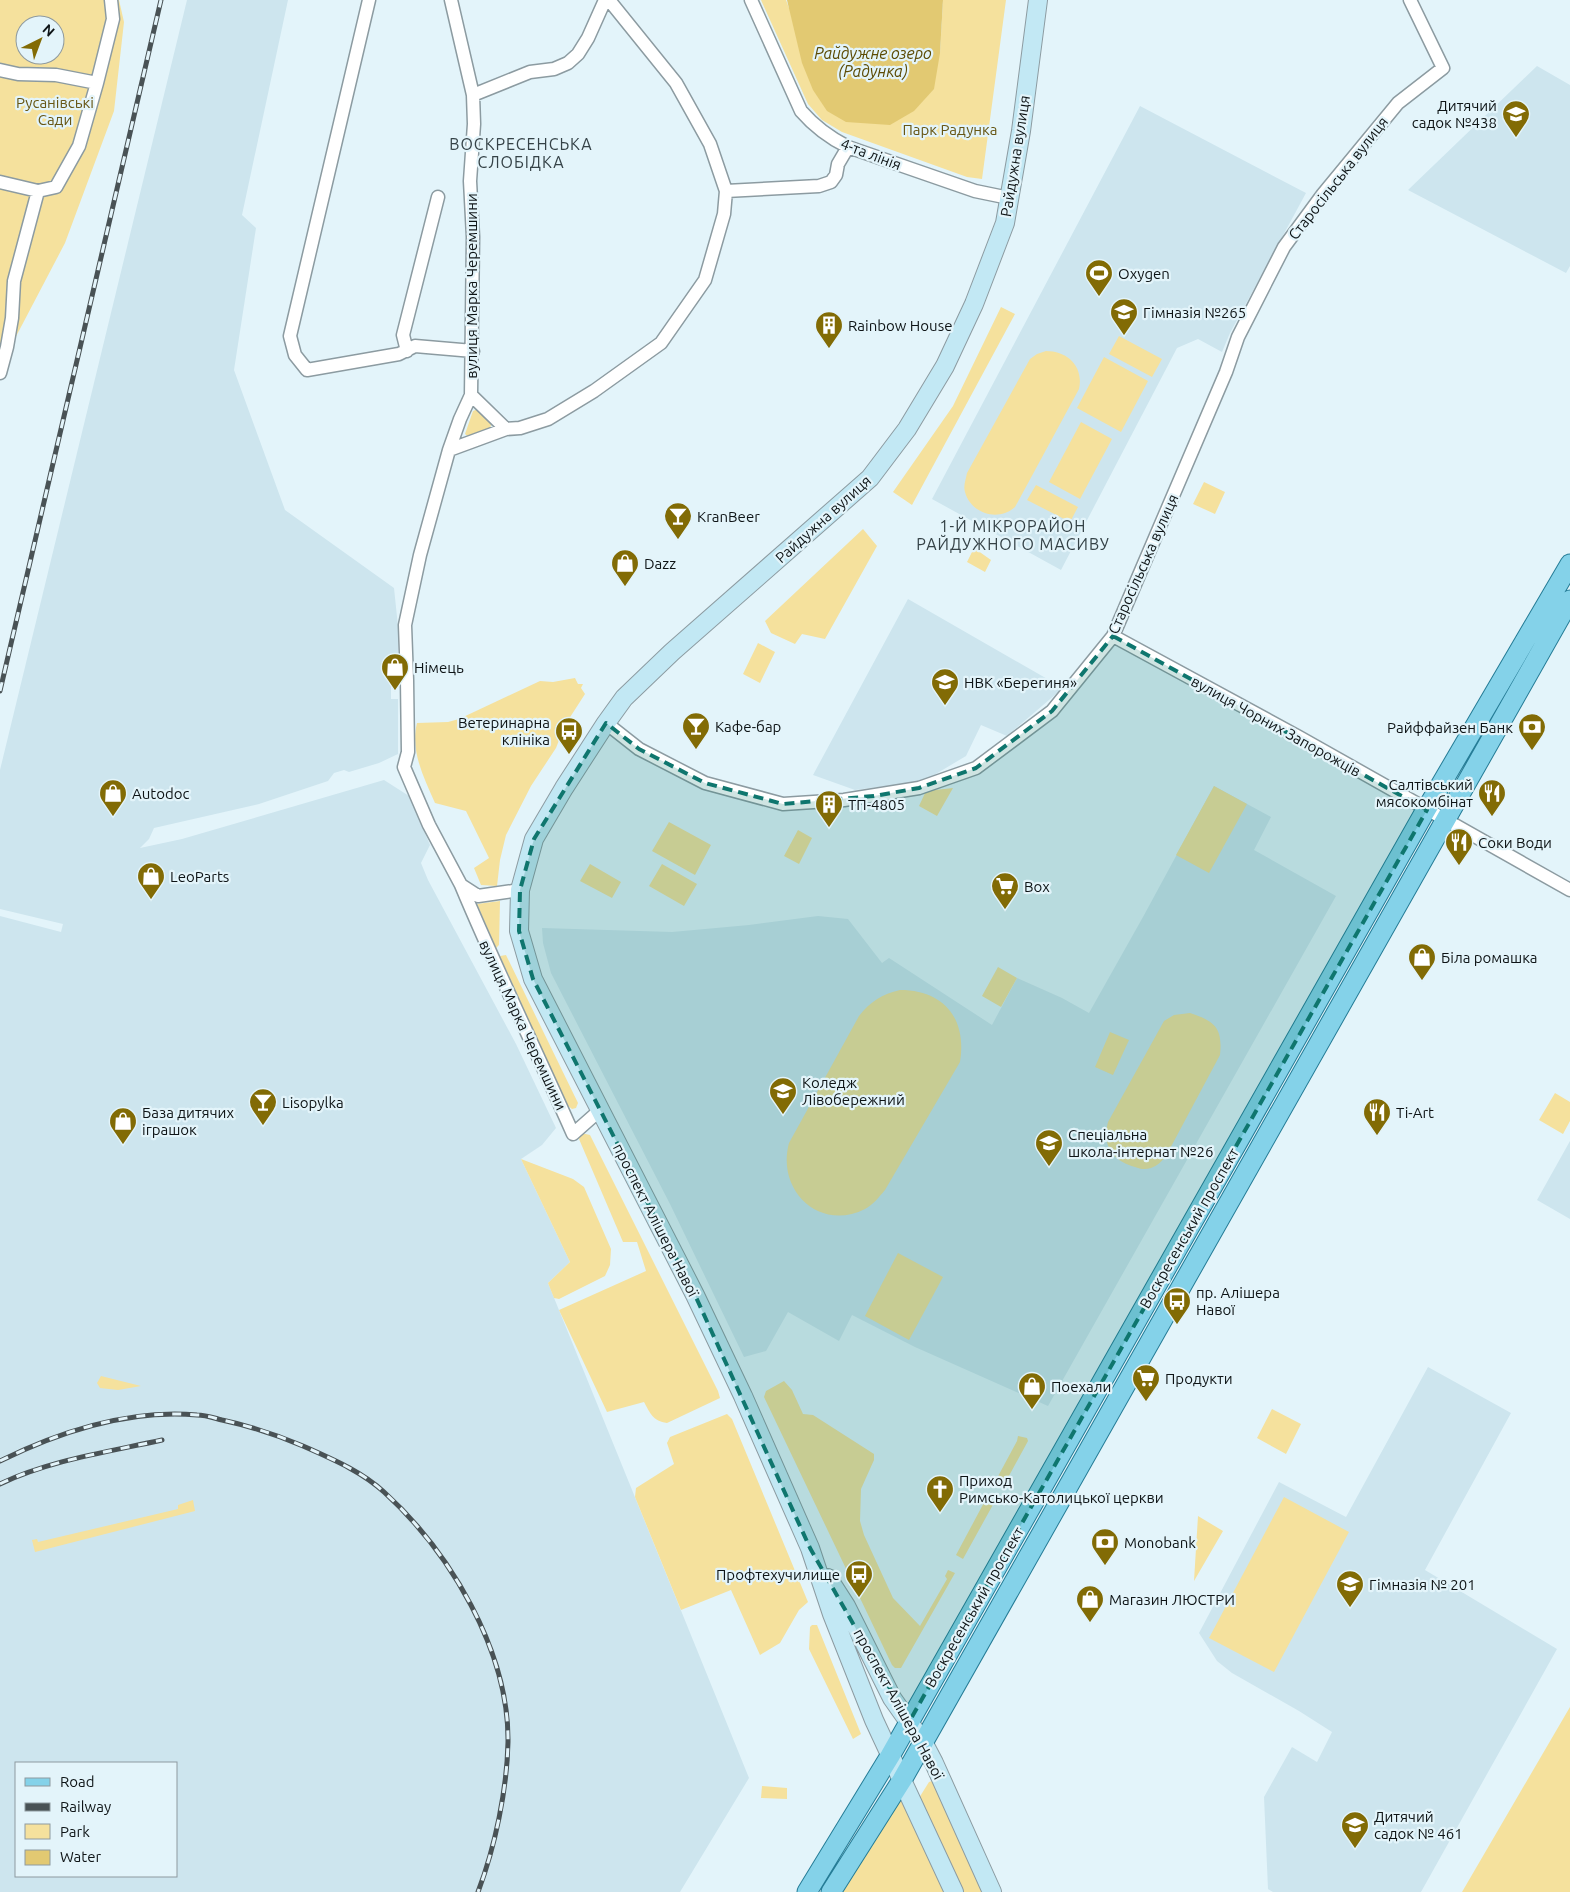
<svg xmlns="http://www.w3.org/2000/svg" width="1570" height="1892" font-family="Ubuntu,sans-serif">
	<rect width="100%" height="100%" fill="#e3f4fa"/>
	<path fill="#cde5ee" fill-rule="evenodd" d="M187,0H288L242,215L256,228L234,370L285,510L394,588L399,636L397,666L398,682H391V699H398V754L379,763L349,772L344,770L334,773L328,781L259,804L154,828L149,839L140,848L182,839L384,780L409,796L430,845L421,863L428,880L516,1044L556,1128L542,1145L521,1159L570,1262L548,1283L749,1778L680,1892H0V916L61,932L63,924L0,909V770ZM16,1763H176V1876H16Z
		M1537,66L1570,85V266L1566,273L1408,190Z
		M1140,106L1306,193L1230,333L1222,352L1198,339L1177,348L1061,570L932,499Z
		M908,599L1063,688L1007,736L981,725L966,756L924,781L855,790L813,775Z
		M1214,786L1271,817L1254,850L1336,896L1048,1406L915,1347L852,1315L839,1341L788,1312L766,1351L744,1357L670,1204L551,973L543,943L542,928L672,932L749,925L818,916L848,919L882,963L889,958L992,1025L1017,978L1062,998L1089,1013L1143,917Z
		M1570,1141V1219L1537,1200Z
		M1428,1367L1511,1413L1425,1570L1557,1649L1421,1892H1273L1268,1889L1264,1797L1292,1747L1317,1762L1332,1732L1299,1711L1232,1673L1217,1661L1199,1633L1279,1482L1346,1517Z"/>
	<path fill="#f5e19d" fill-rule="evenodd" d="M0,0H119L124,22L114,111L65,243L0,367ZM25,25H55V55H25Z
		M761,0H786L789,8L940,53L943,0H1006L982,179L967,177L842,132L822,120L808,104Z
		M1001,307L1015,314L912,505L893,492L953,406Z
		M1119,336L1162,359L1152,377L1109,354Z
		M1046,351C1068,351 1084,367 1079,389L1015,507C999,522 971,514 965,492C963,486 966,479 967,473L1030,359L1037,354Z
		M1104,357L1148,381L1121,432L1077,408Z
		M478,409L491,424L490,430L470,438L465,434L473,411Z
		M1081,422L1112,439L1080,499L1049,482Z
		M1204,482L1225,492L1215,514L1193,504Z
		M1036,485L1078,507L1070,522L1027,500Z
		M863,529L877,546L825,639L802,634L795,644L771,633L765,621Z
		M974,548L991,560L985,572L967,562Z
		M758,643L775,652L760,683L743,674Z
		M575,678L578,684H583L581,688L585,694L565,725L556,748L531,786L506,835L500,860L497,886L481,885L474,868L489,858L466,811L435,803C424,778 410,751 417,723L448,722L459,719L540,681L553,682Z
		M1214,786L1247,804L1209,873L1176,855Z
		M953,788L937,816L919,806L926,791Z
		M669,822L711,845L695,875L652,851Z
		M798,830L812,838L799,864L784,856Z
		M590,864L621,882L612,898L580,881Z
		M662,864L697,884L684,906L649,886Z
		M500,901L499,945L496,948L477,904Z
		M506,955L578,1103L576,1108L572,1109L567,1105L500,956Z
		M998,967L1017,978L1001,1007L982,996Z
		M900,990C945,990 967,1020 960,1062L885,1190C879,1197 873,1205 865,1209C820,1232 776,1191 789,1143L859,1016C870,1002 882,994 900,990Z
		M1190,1013C1214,1021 1223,1027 1220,1055L1166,1156C1162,1161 1157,1166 1151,1168C1145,1170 1140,1169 1135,1167C1112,1160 1102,1146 1108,1122L1164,1021L1174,1015Z
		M1110,1032L1129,1040L1113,1075L1095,1067Z
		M1555,1093L1570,1102V1121L1563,1134L1539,1120Z
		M581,1133L590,1135L718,1391L720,1398L667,1423C653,1421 650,1413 644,1402L607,1412L559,1310L646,1271L637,1242H623L579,1139Z
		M521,1159L573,1179L584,1187L611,1249L610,1265L605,1276L559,1299L554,1298L548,1283L570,1262Z
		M898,1253L943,1277L909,1340L865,1316Z
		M101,1376L141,1386L118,1390L100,1388L97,1383Z
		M784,1381L792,1390L803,1414L813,1415L874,1454V1460L861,1489L860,1521L864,1535L893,1598L920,1626L947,1579L945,1576L948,1570L955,1573L901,1668H895L892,1665L764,1397L766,1391Z
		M1272,1409L1301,1424L1286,1454L1257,1438Z
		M727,1414L732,1419L808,1602L799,1610L780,1643L760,1655L731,1590L681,1610L635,1497L636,1488L674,1464L667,1443L670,1437Z
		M1018,1436L1027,1438L1028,1441L1004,1485L996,1480L1017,1441Z
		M987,1497L995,1501L963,1559L956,1555Z
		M1284,1497L1349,1532L1274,1672L1209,1638Z
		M193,1500L195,1511L35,1552L32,1540L37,1539L38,1542L178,1509V1505Z
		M1198,1516L1223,1531L1194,1581Z
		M812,1625H817L861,1734L853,1739L809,1649L810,1627Z
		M1570,1707V1892H1462Z
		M932,1781L982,1892H962L919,1798L929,1782Z
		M762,1786L787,1788V1799L761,1798Z
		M902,1798L946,1892H842Z"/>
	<path fill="#e2c972" d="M787,0H943L940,53L934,89L914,111L890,125L846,122L827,111L813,90L802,63Z"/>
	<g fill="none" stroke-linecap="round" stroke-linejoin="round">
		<g stroke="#8c9ba1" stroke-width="15">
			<path id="street" d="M369,0L290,336L295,355L307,370L399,354L415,346L473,351
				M451,0L473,95L474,124L470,181L473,237L471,395L460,419L449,450L420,555L405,625L407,680L408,752L404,767L429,825L461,885L478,896L520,890
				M751,0L801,111C814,126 830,138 848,147L975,191L1009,198
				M0,70L18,74L56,75L97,83
				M473,95L530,72L554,69L568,63L578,54L588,38L605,0
				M0,182L38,191
				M726,191L819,186L831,182L836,175L838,164L848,147
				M407,351L403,335L438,197
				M0,373L7,347L12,318L14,281L38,191L56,187L79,146L97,83L113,19L111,0
				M471,395L506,429
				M449,450L506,429L520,428L548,419L594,391L661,343L705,280L724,214L726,191L710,144L676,83L609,0
				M1113,636L1299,737L1570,890
				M606,723L639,749L705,783L783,804L844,800L919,788L976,768L1052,711L1113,636L1226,372L1238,337L1284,247L1323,194L1398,103L1443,68L1410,0
				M461,885C496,969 536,1050 573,1134L599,1111"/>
		</g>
		<g stroke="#8c9ba1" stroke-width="20">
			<path id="secondary" d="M828,1578L846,1606L892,1698L923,1742L934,1763L992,1892
				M954,1892L874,1720L832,1614L810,1548L743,1396L695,1295L533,979L519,931L520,890L534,839L564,788L606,723L624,698L672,652L870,478L907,429L945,366L974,304L1005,223L1021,131L1038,0"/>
		</g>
		<g stroke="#257c96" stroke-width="21">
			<path id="primary" d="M807,1892L890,1756L1423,815L1570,564
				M831,1892L902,1780L1570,600"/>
		</g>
		<use href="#street" stroke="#fff" stroke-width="12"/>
		<use href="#secondary" stroke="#c2e8f4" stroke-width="18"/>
		<use href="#primary" stroke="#84d2e9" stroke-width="19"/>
		<g stroke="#495255" stroke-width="5">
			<path id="rail" d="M0,691L161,0
				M0,1461C61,1431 129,1409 197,1415C206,1415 214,1418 222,1420C250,1426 277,1435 303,1446C332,1459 361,1471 384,1492C450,1552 509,1651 508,1742C507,1790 495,1847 478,1892
				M0,1484C50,1460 108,1452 162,1440"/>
		</g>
		<use href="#rail" stroke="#e3f4fa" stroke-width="3" stroke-dasharray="9" stroke-linecap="butt"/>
	</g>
	<path fill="#0f766e" fill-opacity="0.2" stroke="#0f766e" stroke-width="4" stroke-dasharray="10 6" stroke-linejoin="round" d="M1113,636L1427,810L909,1722L810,1548L695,1295L533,979L519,931L520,890L534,839L606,723L639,749L705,783L783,804L874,796L919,788L976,768L1052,711Z"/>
	<defs>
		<g id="school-pin" transform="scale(1.4375)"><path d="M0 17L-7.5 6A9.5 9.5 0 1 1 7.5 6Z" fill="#826b05" stroke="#e3f4fa"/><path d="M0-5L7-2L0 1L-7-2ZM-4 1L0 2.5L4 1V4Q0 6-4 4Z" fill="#fff"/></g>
		<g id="stadium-pin" transform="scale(1.4375)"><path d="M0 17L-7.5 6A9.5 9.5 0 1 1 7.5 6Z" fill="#826b05" stroke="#e3f4fa"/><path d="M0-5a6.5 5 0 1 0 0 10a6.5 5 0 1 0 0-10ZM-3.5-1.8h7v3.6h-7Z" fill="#fff"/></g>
		<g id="building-pin" transform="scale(1.4375)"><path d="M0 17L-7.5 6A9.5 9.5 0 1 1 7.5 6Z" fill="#826b05" stroke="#e3f4fa"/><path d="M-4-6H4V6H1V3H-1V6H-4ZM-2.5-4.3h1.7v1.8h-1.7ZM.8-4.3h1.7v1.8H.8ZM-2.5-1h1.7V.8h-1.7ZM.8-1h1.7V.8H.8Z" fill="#fff"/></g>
		<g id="bar-pin" transform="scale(1.4375)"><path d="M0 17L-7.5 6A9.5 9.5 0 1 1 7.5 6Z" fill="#826b05" stroke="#e3f4fa"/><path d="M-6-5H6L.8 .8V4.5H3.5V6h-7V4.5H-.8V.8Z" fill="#fff"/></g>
		<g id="shop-pin" transform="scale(1.4375)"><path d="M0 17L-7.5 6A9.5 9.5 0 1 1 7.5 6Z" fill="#826b05" stroke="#e3f4fa"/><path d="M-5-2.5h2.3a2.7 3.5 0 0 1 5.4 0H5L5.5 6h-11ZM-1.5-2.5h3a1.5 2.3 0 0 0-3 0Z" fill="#fff"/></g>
		<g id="bank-pin" transform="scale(1.4375)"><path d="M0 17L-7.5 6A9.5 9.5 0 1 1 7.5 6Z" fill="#826b05" stroke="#e3f4fa"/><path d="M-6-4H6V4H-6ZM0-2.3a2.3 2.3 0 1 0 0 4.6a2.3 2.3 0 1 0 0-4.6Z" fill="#fff"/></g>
		<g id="bus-pin" transform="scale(1.4375)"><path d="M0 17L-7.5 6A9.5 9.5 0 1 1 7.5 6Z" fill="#826b05" stroke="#e3f4fa"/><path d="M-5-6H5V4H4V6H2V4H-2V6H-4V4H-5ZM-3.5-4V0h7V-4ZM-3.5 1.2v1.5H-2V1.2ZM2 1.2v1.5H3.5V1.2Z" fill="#fff"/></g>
		<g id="restaurant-pin" transform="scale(1.4375)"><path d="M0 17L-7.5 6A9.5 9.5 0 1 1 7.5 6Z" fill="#826b05" stroke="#e3f4fa"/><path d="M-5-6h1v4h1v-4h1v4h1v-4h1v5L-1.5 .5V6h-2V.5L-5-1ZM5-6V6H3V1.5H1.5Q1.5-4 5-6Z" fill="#fff"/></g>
		<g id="supermarket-pin" transform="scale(1.4375)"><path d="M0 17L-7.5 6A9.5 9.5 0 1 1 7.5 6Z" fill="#826b05" stroke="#e3f4fa"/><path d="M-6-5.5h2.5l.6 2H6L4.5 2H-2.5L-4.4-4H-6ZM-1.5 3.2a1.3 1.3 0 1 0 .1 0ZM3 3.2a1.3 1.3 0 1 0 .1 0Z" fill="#fff"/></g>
		<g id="university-pin" transform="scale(1.4375)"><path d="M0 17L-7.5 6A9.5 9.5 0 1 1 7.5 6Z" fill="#826b05" stroke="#e3f4fa"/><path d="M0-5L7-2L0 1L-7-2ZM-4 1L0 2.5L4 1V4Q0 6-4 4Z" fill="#fff"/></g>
		<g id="church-pin" transform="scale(1.4375)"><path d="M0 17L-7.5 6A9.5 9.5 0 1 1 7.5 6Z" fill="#826b05" stroke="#e3f4fa"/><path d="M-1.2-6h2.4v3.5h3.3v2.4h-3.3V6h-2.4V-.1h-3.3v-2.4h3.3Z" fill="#fff"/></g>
	</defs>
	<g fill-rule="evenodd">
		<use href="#school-pin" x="1516" y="114"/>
		<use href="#stadium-pin" x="1099" y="273"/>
		<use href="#school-pin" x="1124" y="312"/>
		<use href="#building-pin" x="829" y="325"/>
		<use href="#bar-pin" x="678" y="516"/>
		<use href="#shop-pin" x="625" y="563"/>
		<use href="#shop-pin" x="395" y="667"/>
		<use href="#school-pin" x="945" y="682"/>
		<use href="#bar-pin" x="696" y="726"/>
		<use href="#bank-pin" x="1532" y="727"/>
		<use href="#bus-pin" x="569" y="731"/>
		<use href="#shop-pin" x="113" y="793"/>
		<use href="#restaurant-pin" x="1492" y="793"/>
		<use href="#building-pin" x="829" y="804"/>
		<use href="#restaurant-pin" x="1459" y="842"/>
		<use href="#shop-pin" x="151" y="876"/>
		<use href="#supermarket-pin" x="1005" y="886"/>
		<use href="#shop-pin" x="1422" y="957"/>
		<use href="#university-pin" x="783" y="1091"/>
		<use href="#bar-pin" x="263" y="1102"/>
		<use href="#restaurant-pin" x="1377" y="1112"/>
		<use href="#shop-pin" x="123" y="1121"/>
		<use href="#school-pin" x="1049" y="1143"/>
		<use href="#bus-pin" x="1177" y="1301"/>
		<use href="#supermarket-pin" x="1146" y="1378"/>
		<use href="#shop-pin" x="1032" y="1386"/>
		<use href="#church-pin" x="940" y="1489"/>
		<use href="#bank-pin" x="1105" y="1542"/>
		<use href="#bus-pin" x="859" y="1574"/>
		<use href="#school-pin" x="1350" y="1584"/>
		<use href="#shop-pin" x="1090" y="1599"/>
		<use href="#school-pin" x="1355" y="1825"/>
	</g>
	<g text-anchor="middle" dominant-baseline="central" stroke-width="4.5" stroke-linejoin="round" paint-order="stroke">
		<g font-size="15" fill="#675614" stroke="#e3f4fa">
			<text x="55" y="102">Русанівські<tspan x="55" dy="17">Сади</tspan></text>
			<text x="950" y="129">Парк Радунка</text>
		</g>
		<g font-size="15" fill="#0e1416" stroke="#e3f4fa" text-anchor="start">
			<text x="1497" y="105" text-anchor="end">Дитячий<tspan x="1497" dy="17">садок №438</tspan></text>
			<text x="1118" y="273">Oxygen</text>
			<text x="1143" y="312">Гімназія №265</text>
			<text x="848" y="325">Rainbow House</text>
			<text x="697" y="516">KranBeer</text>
			<text x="644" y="563">Dazz</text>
			<text x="414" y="667">Німець</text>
			<text x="964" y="682">НВК «Берегиня»</text>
			<text x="550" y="722" text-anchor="end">Ветеринарна<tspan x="550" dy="17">клініка</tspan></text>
			<text x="715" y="726">Кафе-бар</text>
			<text x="1513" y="727" text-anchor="end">Райффайзен Банк</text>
			<text x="1473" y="784" text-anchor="end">Салтівський<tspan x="1473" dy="17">мясокомбінат</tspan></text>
			<text x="132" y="793">Autodoc</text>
			<text x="848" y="804">ТП-4805</text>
			<text x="1478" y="842">Соки Води</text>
			<text x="170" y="876">LeoParts</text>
			<text x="1024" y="886">Box</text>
			<text x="1441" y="957">Біла ромашка</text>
			<text x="802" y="1082">Коледж<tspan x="802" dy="17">Лівобережний</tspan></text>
			<text x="282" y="1102">Lisopylka</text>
			<text x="142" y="1112">База дитячих<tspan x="142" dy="17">іграшок</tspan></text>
			<text x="1396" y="1112">Ti-Art</text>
			<text x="1068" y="1134">Спеціальна<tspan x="1068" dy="17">школа-інтернат №26</tspan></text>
			<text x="1196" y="1292">пр. Алішера<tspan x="1196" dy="17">Навої</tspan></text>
			<text x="1165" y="1378">Продукти</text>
			<text x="1051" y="1386">Поехали</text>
			<text x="959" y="1480">Приход<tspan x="959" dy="17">Римсько-Католицької церкви</tspan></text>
			<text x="1124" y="1542">Monobank</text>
			<text x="840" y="1574" text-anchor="end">Профтехучилище</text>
			<text x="1369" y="1584">Гімназія № 201</text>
			<text x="1109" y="1599">Магазин ЛЮСТРИ</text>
			<text x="1374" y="1816">Дитячий<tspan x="1374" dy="17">садок № 461</tspan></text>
		</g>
		<g font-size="15" fill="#0e1416" stroke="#e3f4fa">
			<text transform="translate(871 154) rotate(21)">4-та лінія</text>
			<text transform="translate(1015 156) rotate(-81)">Райдужна вулиця</text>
			<text transform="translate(1338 178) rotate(-52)">Старосільська вулиця</text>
			<text transform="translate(471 286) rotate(-90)">вулиця Марка Черемшини</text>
			<text transform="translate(823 519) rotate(-42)">Райдужна вулиця</text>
			<text transform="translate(1143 564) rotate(-66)">Старосільська вулиця</text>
			<text transform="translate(1276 726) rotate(29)">вулиця Чорних Запорожців</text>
			<text transform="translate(523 1025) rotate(65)">вулиця Марка Черемшини</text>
			<text transform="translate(656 1220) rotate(63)">проспект Алішера Навої</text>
			<text transform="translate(1189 1228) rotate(-60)">Воскресенський проспект</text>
			<text transform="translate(974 1607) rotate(-60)">Воскресенський проспект</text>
			<text transform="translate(899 1704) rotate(61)">проспект Алішера Навої</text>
		</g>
		<g font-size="16" font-style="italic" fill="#5c4b04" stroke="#e3f4fa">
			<text x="873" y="53">Райдужне озеро<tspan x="873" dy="18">(Радунка)</tspan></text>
		</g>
		<g font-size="16" letter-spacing="1" fill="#354247" stroke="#e3f4fa">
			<text x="521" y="144">ВОСКРЕСЕНСЬКА<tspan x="521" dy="18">СЛОБІДКА</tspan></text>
			<text x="1013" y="526">1-Й МІКРОРАЙОН<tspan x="1013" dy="18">РАЙДУЖНОГО МАСИВУ</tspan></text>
		</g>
	</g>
	<rect x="15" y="1762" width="162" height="115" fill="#e3f4fa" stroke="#8e9a9f"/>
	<rect x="25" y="1778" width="25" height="8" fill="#84d2e9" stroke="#8e9a9f"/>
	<text x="60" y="1787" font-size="15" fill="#0e1416">Road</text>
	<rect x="25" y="1803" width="25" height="8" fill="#495255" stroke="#8e9a9f"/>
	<text x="60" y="1812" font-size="15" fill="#0e1416">Railway</text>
	<rect x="25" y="1824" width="25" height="15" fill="#f5e19d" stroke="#8e9a9f"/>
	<text x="60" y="1837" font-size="15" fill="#0e1416">Park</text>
	<rect x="25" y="1850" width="25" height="15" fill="#e2c972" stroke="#8e9a9f"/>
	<text x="60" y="1862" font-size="15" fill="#0e1416">Water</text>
	<g transform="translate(40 40) rotate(42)"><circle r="24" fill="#e3f4fa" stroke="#8e9a9f"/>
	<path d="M0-4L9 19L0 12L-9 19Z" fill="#826b05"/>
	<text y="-8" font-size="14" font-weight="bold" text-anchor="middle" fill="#0e1416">N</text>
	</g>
</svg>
